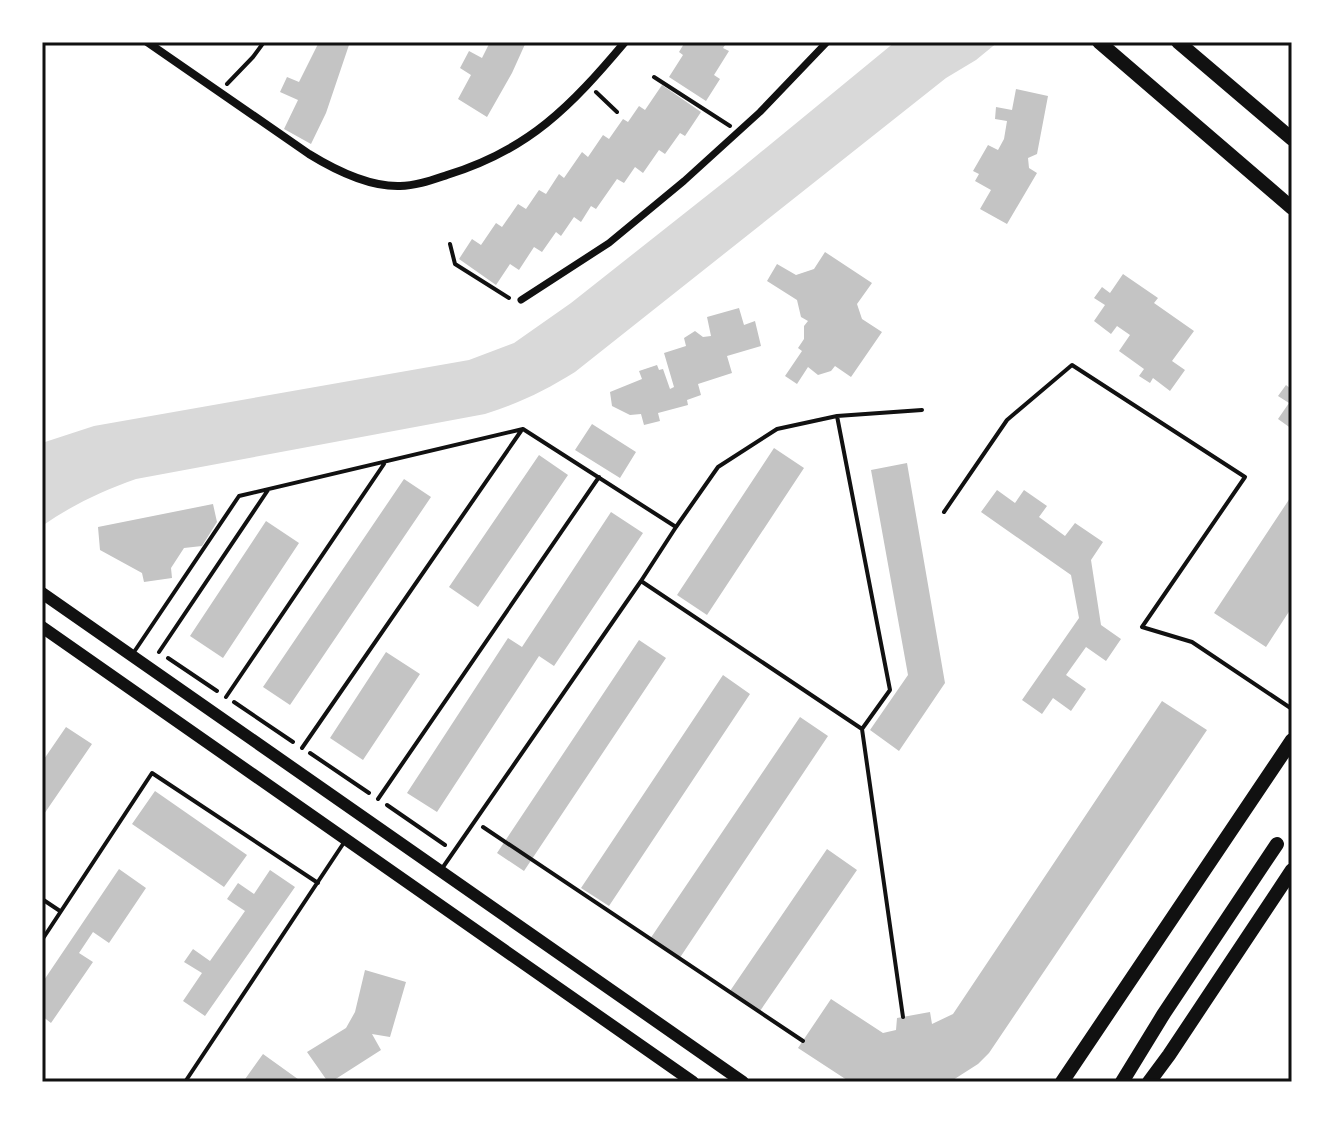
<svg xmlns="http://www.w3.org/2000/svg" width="1334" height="1124" font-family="Literata,serif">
	<rect width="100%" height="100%" fill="#fff"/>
	<path fill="#d9d9d9" d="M895,42H998L976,60L946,78L575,372C546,390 518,404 485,414L136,479C102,491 72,505 42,526V443L45,442L94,426L469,360L514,343L571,303L733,175Z"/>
	<path fill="#c4c4c4" d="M319,42H350L326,113L311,144L284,129L298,100L280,92L287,77L299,82Z
		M490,42H526L512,73L487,117L458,99L471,75L460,68L469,51L482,58Z
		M685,42H727L723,48L729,51L714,75L720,79L706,101L669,77L683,55L679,52Z
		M662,85L701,112L685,136L680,133L665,154L659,150L643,173L635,167L624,183L617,179L596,209L591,206L581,222L574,217L561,236L556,232L542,252L534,247L519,270L510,264L496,285L459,259L472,239L481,245L496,223L502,227L518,204L526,209L539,190L546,194L559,174L564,178L582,152L588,157L603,135L609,139L623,119L628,122L639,106L645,110Z
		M1016,89L1048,96L1037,154L1028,158L1029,168L1037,173L1007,224L980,209L991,190L975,181L979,174L973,171L988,145L998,150L1004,139L1007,121L995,119L996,107L1012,110Z
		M825,252L872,283L857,304L862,319L882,332L851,377L835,366L831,371L818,375L808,367L797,384L785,376L802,351L798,348L804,339V326L808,321L801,317L797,300L767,281L777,264L796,275L814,269Z
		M1123,274L1158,298L1154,303L1194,331L1172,361L1185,370L1170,391L1153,378L1150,383L1139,376L1144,369L1119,351L1130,335L1117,326L1111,334L1094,321L1105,305L1094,298L1102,287L1110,293Z
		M739,308L744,325L755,321L761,346L727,356L732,373L698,384L701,395L687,400L688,405L658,413L660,421L644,425L641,414L630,415L612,406L610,392L642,379L639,371L657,365L659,370L663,369L670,389L674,387L664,353L686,346L684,338L695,331L703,337L711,336L707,317Z
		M1286,385L1292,390V429L1278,419L1289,403L1278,396Z
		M592,424L636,452L620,478L575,450Z
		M774,448L804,468L707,615L677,595Z
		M539,455L568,475L478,607L449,587Z
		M907,463L945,683L899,751L870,730L908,675L871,470Z
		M404,479L431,497L290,705L263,687Z
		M997,490L1015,503L1024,490L1047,506L1039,517L1065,536L1075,523L1103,542L1091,560L1101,625L1121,639L1106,661L1086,647L1066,675L1086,689L1071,711L1053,698L1042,714L1022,700L1079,618L1071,575L981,512Z
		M1292,495V607L1266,647L1214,613Z
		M213,504L217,522L202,546L184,548L171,568L172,578L144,582L142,573L100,550L98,527Z
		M611,512L643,533L554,666L539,656L437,812L407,793L508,638L522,647Z
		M266,521L299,543L223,658L190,636Z
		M639,640L666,658L524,871L497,853Z
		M386,652L420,674L363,760L330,738Z
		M723,675L750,694L609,906L581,888Z
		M1162,701L1207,730L989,1053L978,1064L953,1080L940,1082H850L798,1048L831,999L883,1033L896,1030L897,1018L930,1012L932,1024L953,1014Z
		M800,717L828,736L679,959L650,939Z
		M66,727L92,744L42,817V762Z
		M155,791L247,855L224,887L132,824Z
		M827,849L857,870L760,1011L730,991Z
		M119,869L146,888L109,943L93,932L79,953L93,962L51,1023L42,1016V983Z
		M270,870L295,887L205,1016L183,1001L202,973L184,962L193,949L210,961L245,911L227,899L238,883L254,894Z
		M365,970L406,982L390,1037L372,1034L381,1050L331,1082H328L307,1052L346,1028L355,1012Z
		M263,1054L302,1082H243Z"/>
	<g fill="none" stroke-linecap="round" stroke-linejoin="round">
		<path stroke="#111" stroke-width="4" d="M654,77L730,126
			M227,84L253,57L264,42
			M596,92L617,112
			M450,244L455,264L509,298
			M168,658L217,691
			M234,702L293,742
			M310,753L369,793
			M387,805L445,845
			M483,827L803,1041"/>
		<path stroke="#111" stroke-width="4" d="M837,416L890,690L862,729L903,1017
			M944,512L1007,420L1072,365L1245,477L1142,627L1192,642L1292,709
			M676,527L718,467L777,429L837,416L922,410
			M134,652L239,496L523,429L676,527L641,581
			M159,652L268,490
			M226,697L384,464
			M302,748L521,431
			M378,799L599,477
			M441,870L641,581L862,729
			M42,899L60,911
			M42,940L152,773L318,883
			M185,1082L345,841"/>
		<path stroke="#111" stroke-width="7" d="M521,300L609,243L684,181L760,112L827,42"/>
		<path stroke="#111" stroke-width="8" d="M147,42L309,154C335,170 368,187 400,186C416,186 432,180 447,175C529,150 571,106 625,42"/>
		<path stroke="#111" stroke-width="12" d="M42,593L743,1082
			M42,627L693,1082"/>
		<path stroke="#111" stroke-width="14" d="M1099,42L1292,208
			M1178,42L1292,139
			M1062,1082L1292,740
			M1122,1082L1163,1015L1277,844
			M1149,1082L1169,1055L1292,870"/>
	</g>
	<rect width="1334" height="1124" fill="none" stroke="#ffffff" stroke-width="88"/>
	<rect x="44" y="44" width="1246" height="1036" fill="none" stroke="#111" stroke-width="3"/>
</svg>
